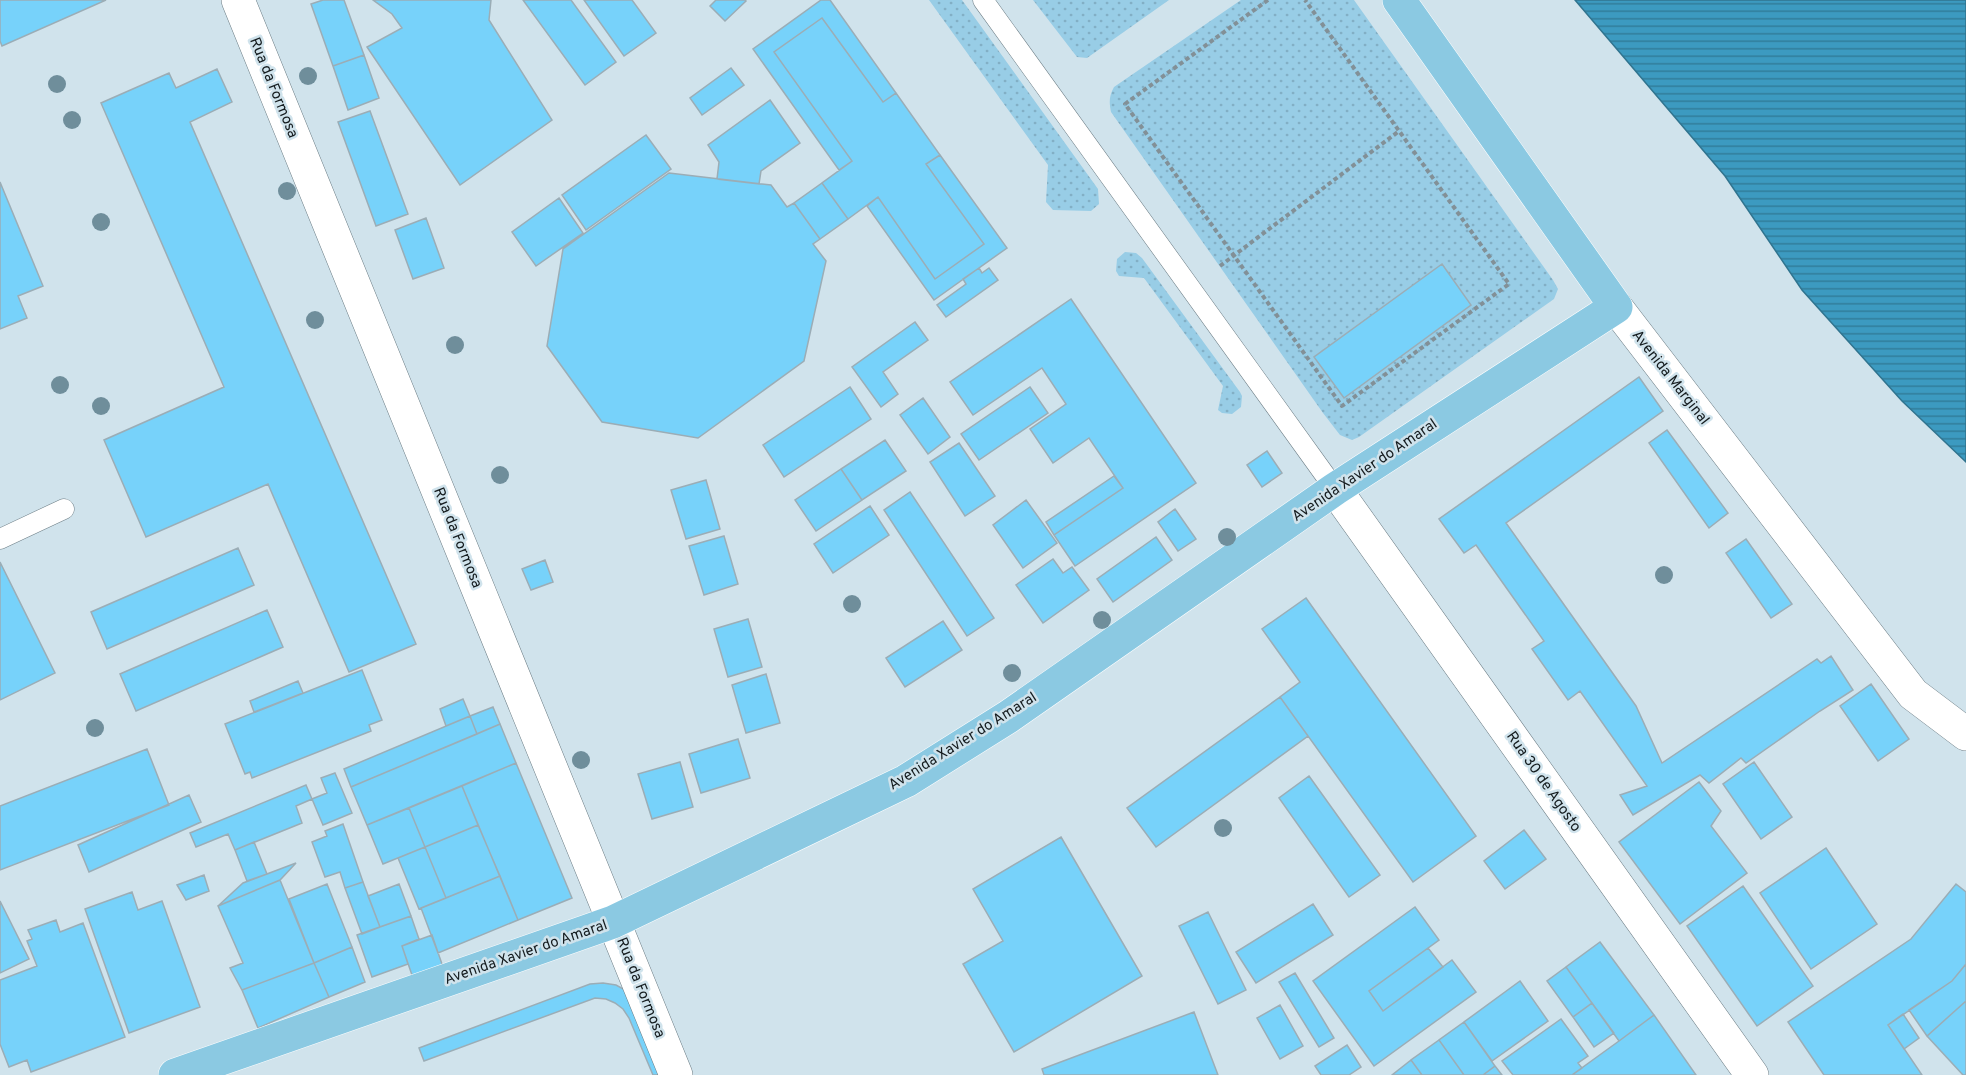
<svg xmlns="http://www.w3.org/2000/svg" width="1966" height="1075" font-family="Overpass,sans-serif">
	<defs>
		<pattern id="green-dots" width="8" height="8" patternUnits="userSpaceOnUse" patternTransform="scale(1.5)"><rect width="8" height="8" fill="#98cde6"/><path d="M2 2h.1M6 6h.1" fill="none" stroke="#82afc5" stroke-width="1.8" stroke-linecap="round"/></pattern>
		<pattern id="water-rules" width="6" height="5" patternUnits="userSpaceOnUse" patternTransform="scale(1.5)"><rect width="6" height="5" fill="#3c9ac0"/><path d="M0 2.5h6" fill="none" stroke="#317d9b"/></pattern>
	</defs>
	<rect width="100%" height="100%" fill="#d0e3ec"/>
	<path fill="url(#green-dots)" d="M929,0H962L1098,189L1099,204L1091,211L1053,210L1046,202L1048,165Z
		M1033,0H1169L1087,58L1077,57Z
		M1241,0H1354L1553,280L1558,289L1554,299L1359,437L1352,440L1340,435L1323,413L1111,112C1109,102 1109,96 1114,87Z
		M1125,252L1136,253L1142,258L1240,392L1242,396L1241,407L1232,414L1222,413L1218,410L1223,386L1144,278L1119,276L1116,271L1117,259Z"/>
	<path fill="url(#water-rules)" stroke="#30748f" stroke-width="1.5" d="M1575,0H1966V462L1902,401L1802,290L1725,176Z"/>
	<path fill="#77d2fa" stroke="#9badb6" stroke-width="1.5" d="M0,0H106L2,46L0,41Z
		M323,0H344L364,55L333,66L311,4Z
		M373,0H491L489,20L552,120L460,185L367,47L402,28L392,14Z
		M523,0H571L616,62L585,85Z
		M584,0H632L656,33L624,56Z
		M716,0H745L746,1L725,21L710,6Z
		M821,0H830L896,93L883,102L822,18L774,52L852,161L839,170L753,49Z
		M822,18L883,102L896,93L940,155L926,164L984,244L935,279L878,197L848,219L822,183L852,161L774,52Z
		M364,55L379,98L348,110L333,66Z
		M731,68L744,85L702,115L690,98Z
		M217,69L232,102L190,122L416,644L349,672L268,484L146,537L104,440L224,387L101,103L169,73L176,88Z
		M770,100L800,143L761,171L759,184L717,179L719,162L708,145Z
		M370,111L408,214L376,226L338,122Z
		M646,135L671,169L586,230L562,195Z
		M940,155L1007,248L934,300L867,206L878,197L935,279L984,244L926,164Z
		M669,173L771,185L787,207L794,203L820,239L813,244L826,261L804,361L698,438L602,422L547,346L563,249Z
		M0,182L43,286L18,296L27,318L0,329Z
		M822,183L848,219L820,239L794,203Z
		M559,198L583,233L536,266L512,232Z
		M426,218L444,268L413,279L395,230Z
		M1442,264L1471,305L1344,398L1314,357Z
		M979,268L982,273L989,268L998,280L946,317L937,305L966,284L963,279Z
		M1071,299L1196,483L1075,566L1054,535L1123,488L1089,438L1053,463L1030,429L1066,404L1042,368L973,415L950,382Z
		M915,322L928,340L883,372L898,394L881,407L852,367Z
		M1639,377L1663,411L1506,523L1636,706L1662,763L1817,659L1821,663L1831,656L1853,690L1820,711L1746,763L1741,758L1709,783L1700,775L1633,815L1620,795L1647,786L1580,691L1568,700L1532,649L1544,641L1476,545L1464,553L1439,519Z
		M850,387L871,419L784,477L763,445Z
		M1030,387L1048,413L979,460L961,434Z
		M923,398L950,437L928,454L900,415Z
		M1667,430L1728,513L1709,528L1649,443Z
		M885,440L906,471L862,500L841,469Z
		M959,443L995,496L965,516L930,462Z
		M1267,451L1282,473L1262,487L1247,465Z
		M841,469L862,500L816,531L795,500Z
		M1114,476L1123,488L1054,535L1046,522Z
		M706,480L720,529L686,539L671,490Z
		M910,492L994,618L967,636L884,510Z
		M1026,500L1057,543L1023,568L993,525Z
		M870,506L889,535L833,573L814,544Z
		M1175,509L1196,539L1178,551L1158,522Z
		M724,536L738,584L704,595L689,546Z
		M1156,537L1172,560L1113,602L1097,579Z
		M1746,539L1792,604L1771,618L1726,553Z
		M238,548L254,585L107,649L91,612Z
		M1053,559L1063,573L1072,567L1089,590L1043,623L1016,585Z
		M545,560L553,582L531,590L522,569Z
		M0,562L55,673L0,700Z
		M1306,598L1476,836L1413,882L1280,697L1300,682L1262,629Z
		M267,610L283,647L136,711L120,674Z
		M748,619L762,667L728,677L714,629Z
		M943,621L962,650L905,687L886,658Z
		M362,670L382,720L369,725L371,731L252,778L250,772L245,774L225,724Z
		M766,674L780,723L746,733L732,685Z
		M298,681L303,693L254,712L250,701Z
		M1871,684L1909,739L1878,761L1840,706Z
		M1280,697L1308,736L1156,847L1127,808Z
		M463,699L470,716L446,726L440,709Z
		M493,707L500,724L477,734L470,716Z
		M470,716L477,734L351,787L344,769Z
		M500,724L516,763L367,825L351,787Z
		M738,739L750,778L701,793L689,754Z
		M147,749L169,805L0,870V806Z
		M680,762L693,807L652,819L638,774Z
		M1754,762L1792,817L1761,839L1723,784Z
		M516,763L572,898L518,920L462,786Z
		M335,773L352,813L323,825L312,799L327,793L321,778Z
		M1309,776L1380,875L1349,897L1279,798Z
		M1699,782L1721,811L1711,826L1747,873L1680,924L1619,842Z
		M306,785L312,799L296,806L302,823L235,850L228,834L196,847L190,833Z
		M462,786L478,825L425,847L409,808Z
		M189,795L201,822L89,872L78,845Z
		M409,808L425,847L383,864L367,825Z
		M343,824L363,882L345,888L340,872L325,877L312,842L327,836L325,831Z
		M478,825L500,876L446,898L425,847Z
		M1524,830L1546,859L1505,889L1484,861Z
		M1061,837L1142,976L1014,1052L963,964L1003,941L973,889Z
		M254,842L267,874L247,881L235,850Z
		M425,847L446,898L419,909L398,858Z
		M1826,848L1877,924L1811,969L1760,893Z
		M296,863L280,880L218,906L243,883Z
		M204,875L209,891L186,900L177,885Z
		M500,876L518,920L438,953L421,908Z
		M280,880L314,963L242,990L230,968L243,963L218,906Z
		M363,882L380,927L362,934L345,888Z
		M327,884L352,947L314,963L289,899Z
		M399,884L411,916L380,927L368,896Z
		M1956,884L1966,892V964L1952,981L1888,1025L1922,1075H1824L1788,1022L1911,939Z
		M1743,886L1813,986L1757,1026L1687,926Z
		M132,892L138,910L162,901L200,1007L129,1033L85,909Z
		M0,901L29,959L0,973Z
		M1313,904L1333,935L1256,983L1236,952Z
		M1415,907L1439,940L1369,991L1383,1011L1452,960L1476,992L1374,1066L1313,981Z
		M1208,912L1246,990L1218,1004L1179,926Z
		M411,916L419,939L402,946L408,964L372,977L357,935Z
		M56,920L60,932L83,923L125,1037L31,1072L27,1060L9,1067L0,1044V980L37,966L27,941L32,939L28,930Z
		M432,935L443,967L413,978L402,946Z
		M1600,942L1654,1015L1619,1041L1566,967Z
		M352,947L365,982L329,997L314,963Z
		M1428,948L1443,967L1383,1011L1369,991Z
		M314,963L329,997L258,1028L242,990Z
		M1966,964V1001L1927,1036L1909,1010L1952,981Z
		M1566,967L1592,1003L1573,1017L1547,981Z
		M1295,973L1334,1038L1319,1047L1279,982Z
		M1520,981L1548,1021L1492,1061L1464,1022Z
		M603,983L616,985L627,991L668,1075H653L629,1018L623,1009L615,1003L606,999L595,998L424,1061L419,1048L590,984Z
		M1966,1001V1075H1963L1927,1036Z
		M1592,1003L1614,1033L1594,1047L1573,1017Z
		M1280,1005L1303,1046L1280,1059L1257,1018Z
		M1194,1012L1218,1075H1044L1042,1069Z
		M1903,1014L1919,1038L1904,1049L1888,1025Z
		M1654,1015L1696,1075H1572L1619,1041Z
		M1561,1019L1588,1056L1578,1063L1582,1068L1572,1075H1513L1502,1061Z
		M1464,1022L1495,1066L1483,1075H1464L1439,1040Z
		M1439,1040L1464,1075H1422L1411,1060Z
		M1347,1045L1361,1067L1349,1075H1321L1315,1066Z
		M1411,1060L1422,1075H1392Z
		M1495,1066L1502,1075H1483Z"/>
	<g fill="none" stroke-linecap="round" stroke-linejoin="round">
		<g stroke="#6c7d85" stroke-width="21">
			<path id="service" d="M983,0L1335,489
				M0,539L64,509"/>
		</g>
		<g stroke="#6c7d85" stroke-width="34">
			<path id="tertiary" d="M238,0L676,1075
				M1335,489L1752,1075"/>
		</g>
		<g stroke="#6c7d85" stroke-width="34">
			<path id="secondary" d="M1616,307L1913,694L1966,734"/>
		</g>
		<g stroke="#fff" stroke-width="34">
			<path id="primary" d="M175,1075L613,922L906,781L1008,717L1335,489L1616,307L1399,0"/>
		</g>
		<path stroke="#829097" stroke-width="4" stroke-dasharray="4.5 3" stroke-linecap="butt" d="M1268,0L1125,104L1342,406L1509,284L1305,0
			M1220,266L1399,131"/>
		<use href="#service" stroke="#fff" stroke-width="20"/>
		<use href="#tertiary" stroke="#fff" stroke-width="33"/>
		<use href="#secondary" stroke="#fff" stroke-width="33"/>
		<use href="#primary" stroke="#8bc9e2" stroke-width="33"/>
	</g>
	<g fill="#6f8e9b">
		<circle cx="308" cy="76" r="9"/>
		<circle cx="57" cy="84" r="9"/>
		<circle cx="72" cy="120" r="9"/>
		<circle cx="287" cy="191" r="9"/>
		<circle cx="101" cy="222" r="9"/>
		<circle cx="315" cy="320" r="9"/>
		<circle cx="455" cy="345" r="9"/>
		<circle cx="60" cy="385" r="9"/>
		<circle cx="101" cy="406" r="9"/>
		<circle cx="500" cy="475" r="9"/>
		<circle cx="1227" cy="537" r="9"/>
		<circle cx="1664" cy="575" r="9"/>
		<circle cx="852" cy="604" r="9"/>
		<circle cx="1102" cy="620" r="9"/>
		<circle cx="1012" cy="673" r="9"/>
		<circle cx="95" cy="728" r="9"/>
		<circle cx="581" cy="760" r="9"/>
		<circle cx="1223" cy="828" r="9"/>
	</g>
	<g text-anchor="middle" dominant-baseline="central" stroke-width="5" stroke-linejoin="round" paint-order="stroke">
		<g font-size="15" fill="#141b1e" stroke="#d0e3ec">
			<text transform="translate(273 88) rotate(68)">Rua da Formosa</text>
			<text transform="translate(1670 378) rotate(52)">Avenida Marginal</text>
			<text transform="translate(1365 471) rotate(-34)">Avenida Xavier do Amaral</text>
			<text transform="translate(457 538) rotate(68)">Rua da Formosa</text>
			<text transform="translate(963 742) rotate(-32)">Avenida Xavier do Amaral</text>
			<text transform="translate(1543 782) rotate(55)">Rua 30 de Agosto</text>
			<text transform="translate(526 953) rotate(-19)">Avenida Xavier do Amaral</text>
			<text transform="translate(640 988) rotate(68)">Rua da Formosa</text>
		</g>
	</g>
</svg>
